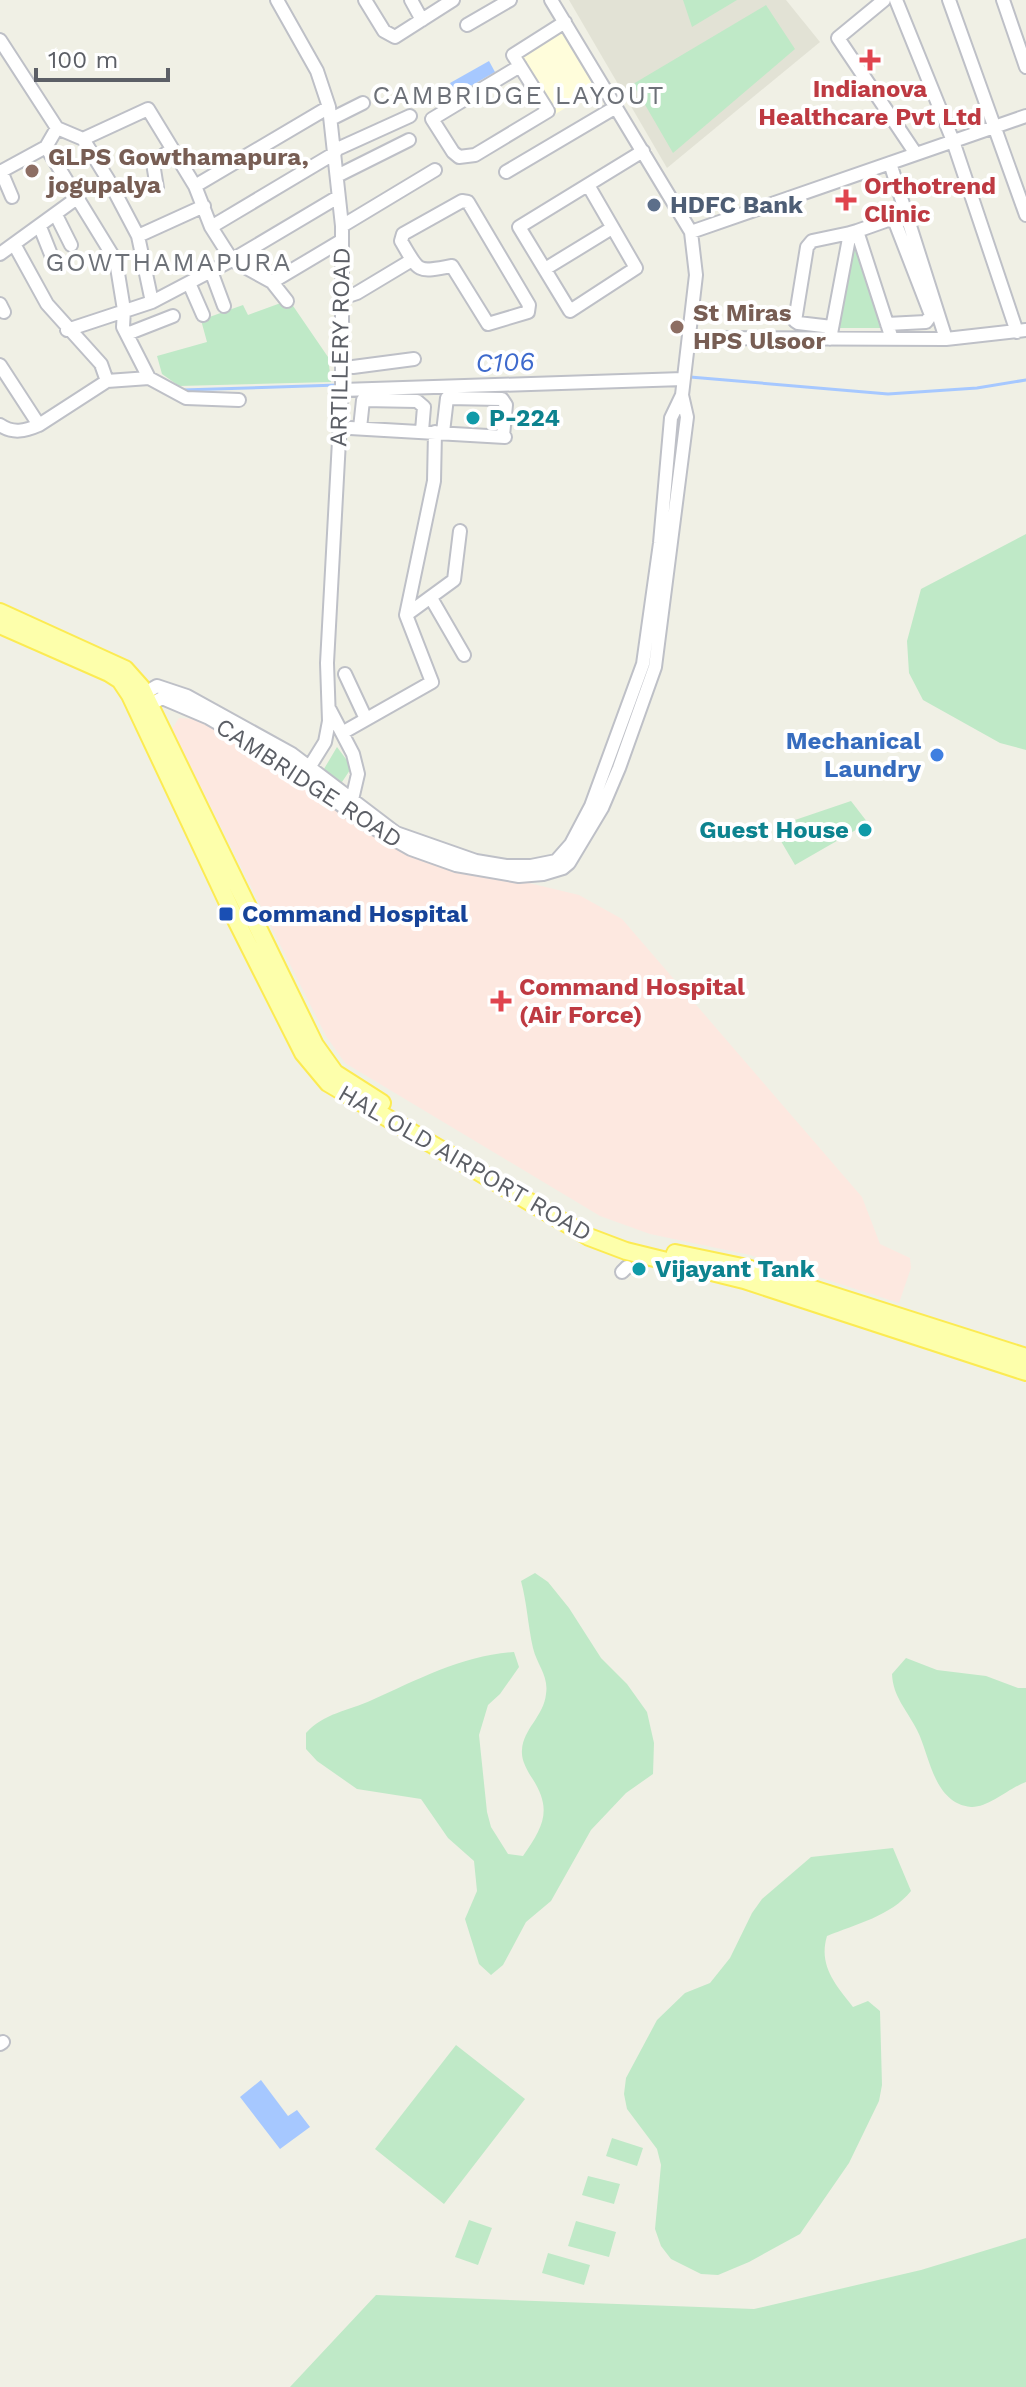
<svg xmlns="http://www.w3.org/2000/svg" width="1026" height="2387" font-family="'Work Sans',sans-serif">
	<rect width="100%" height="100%" fill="#f0f0e5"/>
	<path fill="#fffddb" d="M563,28L599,87L554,115L518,56Z"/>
	<path fill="#e2e2d5" d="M569,0H786L820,42L667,168Z"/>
	<path fill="#fde8e0" d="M179,718L199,719L274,763L383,842L409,854L579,895L622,919L862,1197L880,1244L910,1258L911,1268L899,1303L750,1255L650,1234L600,1216L345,1063L326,1036L172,729Z"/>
	<path fill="#bfe9c7" d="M683,0H737L692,27Z
		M766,5L795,49L673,153L633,84Z
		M854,235L885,328H837Z
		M289,300L328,357L331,382L179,386L162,374L157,356L207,342L201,320L243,305L248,315Z
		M1026,534V750L1000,743L923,700L909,673L907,641L921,589Z
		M337,747L352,767L338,788L321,774Z
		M851,801L868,823L795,865L775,831L792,821Z
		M535,1573L548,1582L569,1608L601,1658L627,1684L647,1712L654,1743L653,1774L626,1793L591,1830L551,1901L526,1922L503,1965L491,1975L479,1964L465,1919L477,1891L474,1861L448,1838L421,1799L357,1789L317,1761L306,1749V1733C324,1713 348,1711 372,1700C417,1680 463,1655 514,1652L519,1667L500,1694L488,1705L479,1735L487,1812L491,1827L508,1854L523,1856C543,1827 553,1810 532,1778C527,1770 521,1760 522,1750C523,1729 544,1716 546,1694C549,1676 537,1665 533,1648C528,1626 527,1603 521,1581Z
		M906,1658L937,1670L986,1676L1018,1688H1026V1782C1009,1788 988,1808 971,1807C933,1803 930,1755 917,1730C907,1710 893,1697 892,1674Z
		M893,1848L911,1891C891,1916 856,1924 827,1936C818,1966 836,1985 853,2007L868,2001L880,2011L882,2085L879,2101L849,2163L800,2234L749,2262L718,2275L701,2274L671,2259L661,2246L655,2229L661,2165L657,2149L627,2109L624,2094L626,2078L657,2020L685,1993L710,1983L730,1958L752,1913L762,1899L811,1857Z
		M456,2045L525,2099L444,2204L375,2149Z
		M612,2138L643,2148L637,2166L606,2156Z
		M588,2176L620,2184L614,2204L582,2195Z
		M469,2220L492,2228L478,2265L455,2257Z
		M576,2221L616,2232L609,2257L568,2246Z
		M1026,2238V2387H290L376,2295L754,2309L921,2270Z
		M548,2253L590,2265L584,2285L542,2273Z"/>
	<path fill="#a6c8ff" d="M489,61L495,72L457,94L450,83Z
		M261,2080L288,2116L297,2110L310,2127L280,2149L240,2097Z"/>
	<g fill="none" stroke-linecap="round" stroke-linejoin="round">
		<path stroke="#a6c8ff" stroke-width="3" d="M690,377L888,394L977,388L1026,380
			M182,390L338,385"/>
		<g stroke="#bec0c7" stroke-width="16">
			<path id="minor" d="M277,0L317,71L329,107L342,226V385L327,663L329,721L325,742L307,771
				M365,0L384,31L395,37L453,0
				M411,0L422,20
				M884,0L838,38L916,154
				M896,0L953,141L1017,332
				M949,0L1026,215
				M1003,0L1026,67
				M467,25L510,0
				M0,40L57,128L83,139L109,181L138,236L152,302
				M520,66L432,119L453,152L459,157L475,155L548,111L513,55L565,22
				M331,119L363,103
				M57,128L46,147L116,261L124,310L123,327L149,378L186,398L239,400
				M83,139L148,109L195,186L211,227L232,260L272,282L341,241
				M335,150L410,116
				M890,163L946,339
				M1,171L12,197
				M0,172L46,147
				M506,172L616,107
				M337,176L409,140
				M588,185L636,268L570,311L519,227L643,151
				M195,186L329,107
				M157,188L153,163L172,149
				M462,201L468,202L529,305L528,312L488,324L452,266C417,272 420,274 401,241L403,234Z
				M56,215L71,245
				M342,226L435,170
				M40,227L54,262
				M211,227L335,153
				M857,231L888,220L895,222L931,315L926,322L887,324
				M691,232L1026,116
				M138,236L204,206
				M14,244L47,304L101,364L107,381
				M0,254L77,198
				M545,269L612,228
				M211,271L224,306
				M272,282L287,301
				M189,283L203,315
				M342,298L357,293L412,260
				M0,304L4,312
				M832,327L798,323L795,321L807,247L812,241L850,233
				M67,330L152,302L232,260L338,197
				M127,334L173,316
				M690,338L946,339L1026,330
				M830,339L850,233L857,231L892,339
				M0,365L39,425L107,381L149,378
				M353,367L414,359
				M342,390L683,379
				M0,425C13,434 25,431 39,425
				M350,428L505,437
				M360,428L363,400L417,401L424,407L422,431
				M443,432L447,398L502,399L506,405L503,436
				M431,598L464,655
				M406,615L454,580L460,531
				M345,674L366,719
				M138,697L157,686L187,696L292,754L396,833L476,861L506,866H531L556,861L571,844L591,806L643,664L660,543L671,418L682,395
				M146,707L162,698L209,718L278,758L365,823L411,849L456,865L519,876L543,874L563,868L569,863L602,808L619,768L655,667L687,417L682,395L696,275L691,232L551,0
				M330,710L353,754L358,774L351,804
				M342,733L432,682L406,615L434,481L435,432
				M622,1272L627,1267
				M0,2044L3,2042"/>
		</g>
		<g stroke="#fceb52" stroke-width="20">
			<path id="major" d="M0,612L125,669L141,687L315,1045L335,1073L382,1103
				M0,625L109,673L120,680L130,695L235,918L303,1053L328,1083L589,1237L626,1251L744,1280L1026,1372
				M675,1253L747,1268L1026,1357"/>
		</g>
		<use href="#minor" stroke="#fff" stroke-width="12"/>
		<use href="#major" stroke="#fdffab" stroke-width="16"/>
	</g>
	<g fill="#e0444e" stroke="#fff" stroke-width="3">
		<path d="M866 48h8v8h8v8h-8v8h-8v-8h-8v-8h8z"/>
		<path d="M842 188h8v8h8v8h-8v8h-8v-8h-8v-8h8z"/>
		<path d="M497 989h8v8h8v8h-8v8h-8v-8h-8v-8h8z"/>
	</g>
	<g fill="#8d6e63" stroke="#fff" stroke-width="3">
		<circle cx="32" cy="171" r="8"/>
		<circle cx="677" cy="327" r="8"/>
	</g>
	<circle fill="#5c6f8a" stroke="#fff" stroke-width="3" cx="654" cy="205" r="8"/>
	<g fill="#0f9aa8" stroke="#fff" stroke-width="3">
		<circle cx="473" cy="418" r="8"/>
		<circle cx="865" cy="830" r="8"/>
		<circle cx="639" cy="1269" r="8"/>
	</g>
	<circle fill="#3f7fe0" stroke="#fff" stroke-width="3" cx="937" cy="755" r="8"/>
	<rect fill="#1a4fb4" stroke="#fff" stroke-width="3" x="218" y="906" width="16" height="16" rx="4"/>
	<g text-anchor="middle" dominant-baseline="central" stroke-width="8" stroke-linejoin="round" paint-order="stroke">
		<g font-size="24" font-weight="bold" fill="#be3a42" stroke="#fff" text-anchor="start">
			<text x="870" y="89" text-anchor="middle">Indianova<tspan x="870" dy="28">Healthcare Pvt Ltd</tspan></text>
			<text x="864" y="186">Orthotrend<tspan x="864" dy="28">Clinic</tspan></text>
			<text x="519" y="987">Command Hospital<tspan x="519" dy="28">(Air Force)</tspan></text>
		</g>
		<g font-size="24" font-weight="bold" fill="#785e54" stroke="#fff" text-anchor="start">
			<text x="48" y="157">GLPS Gowthamapura,<tspan x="48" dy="28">jogupalya</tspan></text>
			<text x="693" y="313">St Miras<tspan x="693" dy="28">HPS Ulsoor</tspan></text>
		</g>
		<g font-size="24" font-weight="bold" fill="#4e5e75" stroke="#fff" text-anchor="start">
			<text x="670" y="205">HDFC Bank</text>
		</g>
		<g font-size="24" fill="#5c5f66" stroke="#fff">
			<text transform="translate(340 347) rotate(-89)">ARTILLERY ROAD</text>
			<text transform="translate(309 783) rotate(33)">CAMBRIDGE ROAD</text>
			<text transform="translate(465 1163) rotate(30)">HAL OLD AIRPORT ROAD</text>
		</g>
		<g font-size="24" font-weight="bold" fill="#0d838f" stroke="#fff" text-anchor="start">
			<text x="489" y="418">P-224</text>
			<text x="849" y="830" text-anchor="end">Guest House</text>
			<text x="655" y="1269">Vijayant Tank</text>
		</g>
		<g font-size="24" font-weight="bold" fill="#366cbe" stroke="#fff" text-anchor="end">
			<text x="921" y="741">Mechanical<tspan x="921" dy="28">Laundry</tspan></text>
		</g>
		<g font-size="24" font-weight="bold" fill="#164399" stroke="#fff" text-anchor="start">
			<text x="242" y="914">Command Hospital</text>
		</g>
		<g font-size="26" letter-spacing="2" fill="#6d7178" stroke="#fff">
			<text x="519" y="95">CAMBRIDGE LAYOUT</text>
			<text x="169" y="262">GOWTHAMAPURA</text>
		</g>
		<g font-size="26" font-style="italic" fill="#3e6acd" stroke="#fff">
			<text transform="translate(505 362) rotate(-2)">C106</text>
		</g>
	</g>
	<path d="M36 68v12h132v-12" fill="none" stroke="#5c5f66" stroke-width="4"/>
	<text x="48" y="68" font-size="24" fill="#5c5f66" stroke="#ffffff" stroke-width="6" paint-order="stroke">100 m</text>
</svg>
